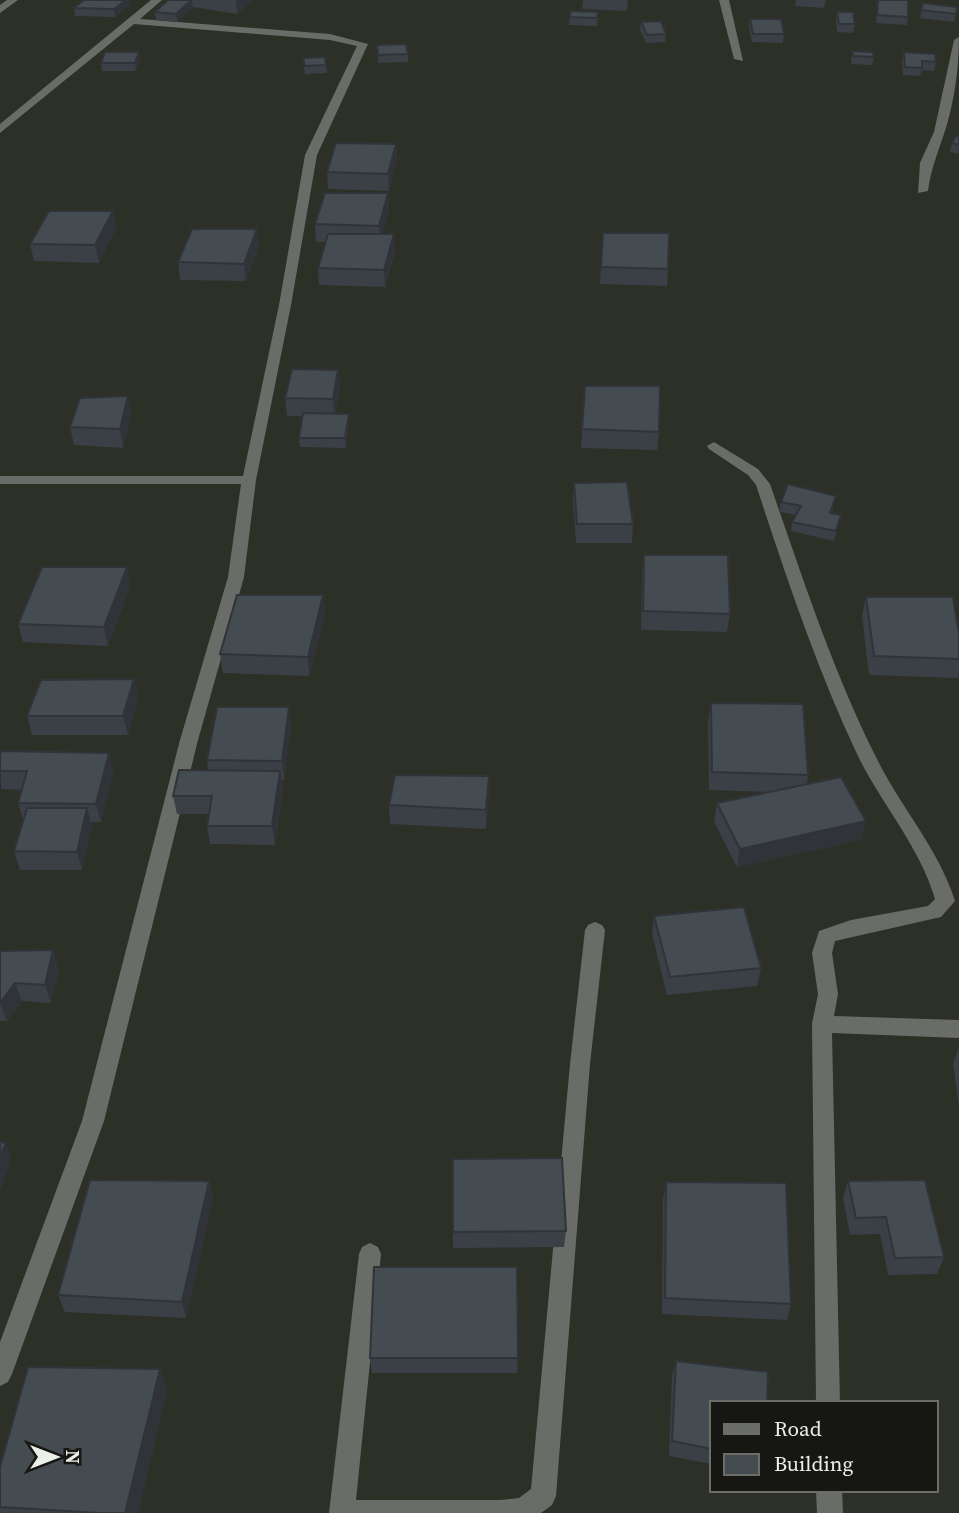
<svg xmlns="http://www.w3.org/2000/svg" width="959" height="1513" font-family="'Source Serif 4',serif">
	<rect width="100%" height="100%" fill="#2d3027"/>
	<g fill="none" stroke-linecap="round" stroke-linejoin="round">
		<path fill="#6a6c67" fill-rule="evenodd" d="M7,0H18L0,13V5Z
			M151,0H162L140,19L330,34L368,44L317,155L291,305L256,480L244,577L198,740L104,1121L12,1374L8,1382L0,1386V1342L82,1121L180,740L228,577L241,484H0V476H243L279,305L305,155L357,46L330,40L134,24L0,133V124Z
			M719,0H729L743,61L734,59Z
			M959,37C959,69 954,104 944,134C937,155 931,169 928,191L918,193L920,163L934,132L954,40Z
			M714,442L758,469L770,484C802,576 832,669 876,757C900,807 938,847 955,901L941,917L835,941L832,953L838,994L834,1016L959,1020V1038L832,1033L840,1403H816L812,1024L818,994L812,953L819,931L851,920L928,906L935,899C919,845 881,804 857,754C816,667 786,576 756,485L748,475L709,449L707,446Z
			M595,922L602,925L605,930L590,1064L556,1496L552,1505L541,1513H329L359,1254L362,1247L370,1243L378,1247L381,1254L356,1500H500L519,1498L531,1489L570,1064L585,930L588,925Z
			M816,1490H842L843,1513H817Z"/>
	</g>
	<path fill="#3a4046" d="M168,0H253L237,14L193,7L177,22L156,20L155,12Z
		M583,0H628L627,11L582,9Z
		M796,0H826L824,8L795,6Z
		M878,0L908,17L907,25L876,23Z
		M923,3L957,7L954,22L920,18Z
		M131,4L115,17L75,16L74,8Z
		M570,11L598,12L597,26L569,25Z
		M837,12L855,24L853,33L837,32L836,20Z
		M750,19L784,34L783,43L752,42L749,27Z
		M641,22L666,34L665,42L646,43L640,30Z
		M377,45L408,54V62L378,63Z
		M852,51L874,57L872,65L852,64L851,60Z
		M904,52L936,62L934,71L922,70L920,76L903,75L902,60Z
		M303,58L326,65L327,73L305,74Z
		M140,60L136,71H102L101,63Z
		M959,137V154L950,152L952,143Z
		M396,144L397,160L389,191L328,189L327,172Z
		M388,193L389,210L382,234L395,252L385,287L319,285L318,268L326,242H316L315,224Z
		M113,211L116,228L99,263L34,261L30,244Z
		M257,229L259,246L246,281L180,280L178,262Z
		M603,233L668,269L667,286L600,284Z
		M338,370L340,388L335,414H349V423L346,448L300,447L299,438L302,416H287L285,398Z
		M585,386L659,432L657,450L581,448Z
		M128,396L131,414L123,448L74,445L70,427Z
		M574,483L633,524L632,543H576L573,501Z
		M836,496L832,513L841,515L834,541L791,531L792,522L796,515L779,512L781,502Z
		M644,555L730,614L727,632L641,630L642,573Z
		M127,567L130,586L108,646L23,642L18,624Z
		M323,595L325,614L309,676L223,673L220,654Z
		M866,597L959,635V673L958,678L869,675L862,616Z
		M134,679L138,698L128,735H32L27,716Z
		M711,703L808,775L807,784L866,821L861,840L737,867L714,822L717,803L768,792L709,790L708,722Z
		M289,707L291,726L284,780H281L283,789L275,845L210,844L207,826L209,814H177L173,796L208,770L207,760Z
		M109,753L113,772L101,822H91L92,826L82,870H20L14,851L23,820L18,803L22,790L1,789L0,755Z
		M489,776V794L486,829L390,824L389,805Z
		M654,916L761,968L757,986L667,995L652,934Z
		M0,951L59,969L51,1003L22,1001L7,1021H0Z
		M959,1047V1105L953,1064Z
		M453,1159L566,1231L564,1247L453,1248Z
		M209,1181L213,1198L186,1318L65,1312L58,1295Z
		M848,1181L944,1257L937,1274L888,1275L880,1234L850,1235L843,1198Z
		M666,1182L791,1304L787,1320L662,1314L663,1199Z
		M370,1358H518L517,1373H372Z
		M676,1361L712,1403V1464L669,1456L672,1376Z
		M160,1369L167,1390L138,1513H0V1467Z"/>
	<path fill="#303439" d="M126,0H130L131,4L115,17L114,9Z
		M191,0H192L193,7L177,22L176,14Z
		M236,0H253L237,14Z
		M139,52L140,60L136,71L135,63Z
		M396,144L397,160L389,191L388,174Z
		M388,193L389,210L380,243L379,226Z
		M113,211L116,228L99,263L95,245Z
		M257,229L259,246L246,281L244,264Z
		M394,234L395,252L385,287L384,270Z
		M338,370L340,388L334,417L333,399Z
		M128,396L131,414L123,448L120,429Z
		M349,414V423L346,448L345,438Z
		M127,567L130,586L108,646L104,627Z
		M323,595L325,614L309,676L308,657Z
		M134,679L138,698L128,735L123,716Z
		M289,707L291,726L284,780L282,761Z
		M109,753L113,772L101,822L96,804Z
		M280,771L283,789L275,845L272,826Z
		M489,776V794L486,829V810Z
		M87,808L92,826L82,870L77,852Z
		M866,821L861,840L737,867L740,849Z
		M53,950L59,969L51,1003L45,985Z
		M15,983L22,1001L7,1021L0,1003Z
		M6,1143L12,1160L0,1191V1157Z
		M209,1181L213,1198L186,1318L182,1302Z
		M160,1369L167,1390L138,1513H125Z"/>
	<path fill="#444b51" stroke="#303439" stroke-width="2" d="M84,0H126L114,9L74,8Z
		M168,0H191L176,14L155,12Z
		M878,0H908V17L877,15Z
		M923,3L957,7L956,14L921,10Z
		M570,11L598,12L597,18L570,17Z
		M837,12H853L855,24H839Z
		M750,19H781L784,34H753Z
		M661,21L666,34L647,35L641,22Z
		M406,44L408,54L378,55L377,45Z
		M852,51L873,52L874,57L853,56Z
		M105,52H139L135,63H101Z
		M904,52L935,54L936,62L922,61V68L905,67Z
		M325,57L326,65L305,66L303,58Z
		M956,136L959,137V145L952,143Z
		M336,143L396,144L388,174L327,172Z
		M325,193H388L379,226L315,224Z
		M49,211H113L95,245L30,244Z
		M192,229H257L244,264L178,262Z
		M603,233H669L668,269L601,267Z
		M328,234H394L384,270L318,268Z
		M292,369L338,370L333,399L285,398Z
		M585,386H660L659,432L582,429Z
		M128,396L120,429L70,427L80,398Z
		M303,413L349,414L345,438H299Z
		M627,482L633,524H577L574,483Z
		M788,484L836,496L830,513L841,515L836,531L792,522L801,506L781,502Z
		M644,555H728L730,614L643,611Z
		M42,567H127L104,627L18,624Z
		M237,595H323L308,657L220,654Z
		M866,597H953L959,635V659L874,656Z
		M134,679L123,716H27L41,680Z
		M711,703L803,704L808,775L712,772Z
		M217,707H289L282,761L207,760Z
		M1,751L109,753L96,804L18,803L27,771H0V755Z
		M179,770L280,771L272,826H207L212,796H173Z
		M395,775L489,776L486,810L389,805Z
		M841,777L866,821L740,849L717,803Z
		M27,808H87L77,852L14,851Z
		M744,907L761,968L670,977L654,916Z
		M53,950L45,985L15,983L0,1003V951Z
		M0,1142L6,1143L0,1157Z
		M562,1158L566,1231L453,1232V1159Z
		M90,1180L209,1181L182,1302L58,1295Z
		M925,1180L944,1257L895,1258L886,1217L856,1218L848,1181Z
		M666,1182L786,1183L791,1304L665,1298Z
		M374,1267H517L518,1358H370Z
		M676,1361L768,1372L767,1403H712V1449L672,1441Z
		M28,1367L160,1369L125,1513H100L0,1507V1467Z"/>
	<rect x="710" y="1401" width="228" height="91" fill="#161713" stroke="#6c6d68" stroke-width="2"/>
	<rect x="724" y="1424" width="35" height="10" fill="#6a6c67" stroke="#6c6d68" stroke-width="2"/>
	<text x="774" y="1436" font-size="21" fill="#eceee8">Road</text>
	<rect x="724" y="1454" width="35" height="21" fill="#444b51" stroke="#6c6d68" stroke-width="2"/>
	<text x="774" y="1471" font-size="21" fill="#eceee8">Building</text>
	<g transform="translate(56 1457) rotate(90)" stroke="#161713" stroke-width="5" paint-order="stroke">
	<path d="M0-5L12 26L0 18L-12 26Z" fill="#eceee8"/>
	<text y="-10" font-size="19" font-weight="bold" text-anchor="middle" fill="#eceee8">N</text>
	</g>
</svg>
